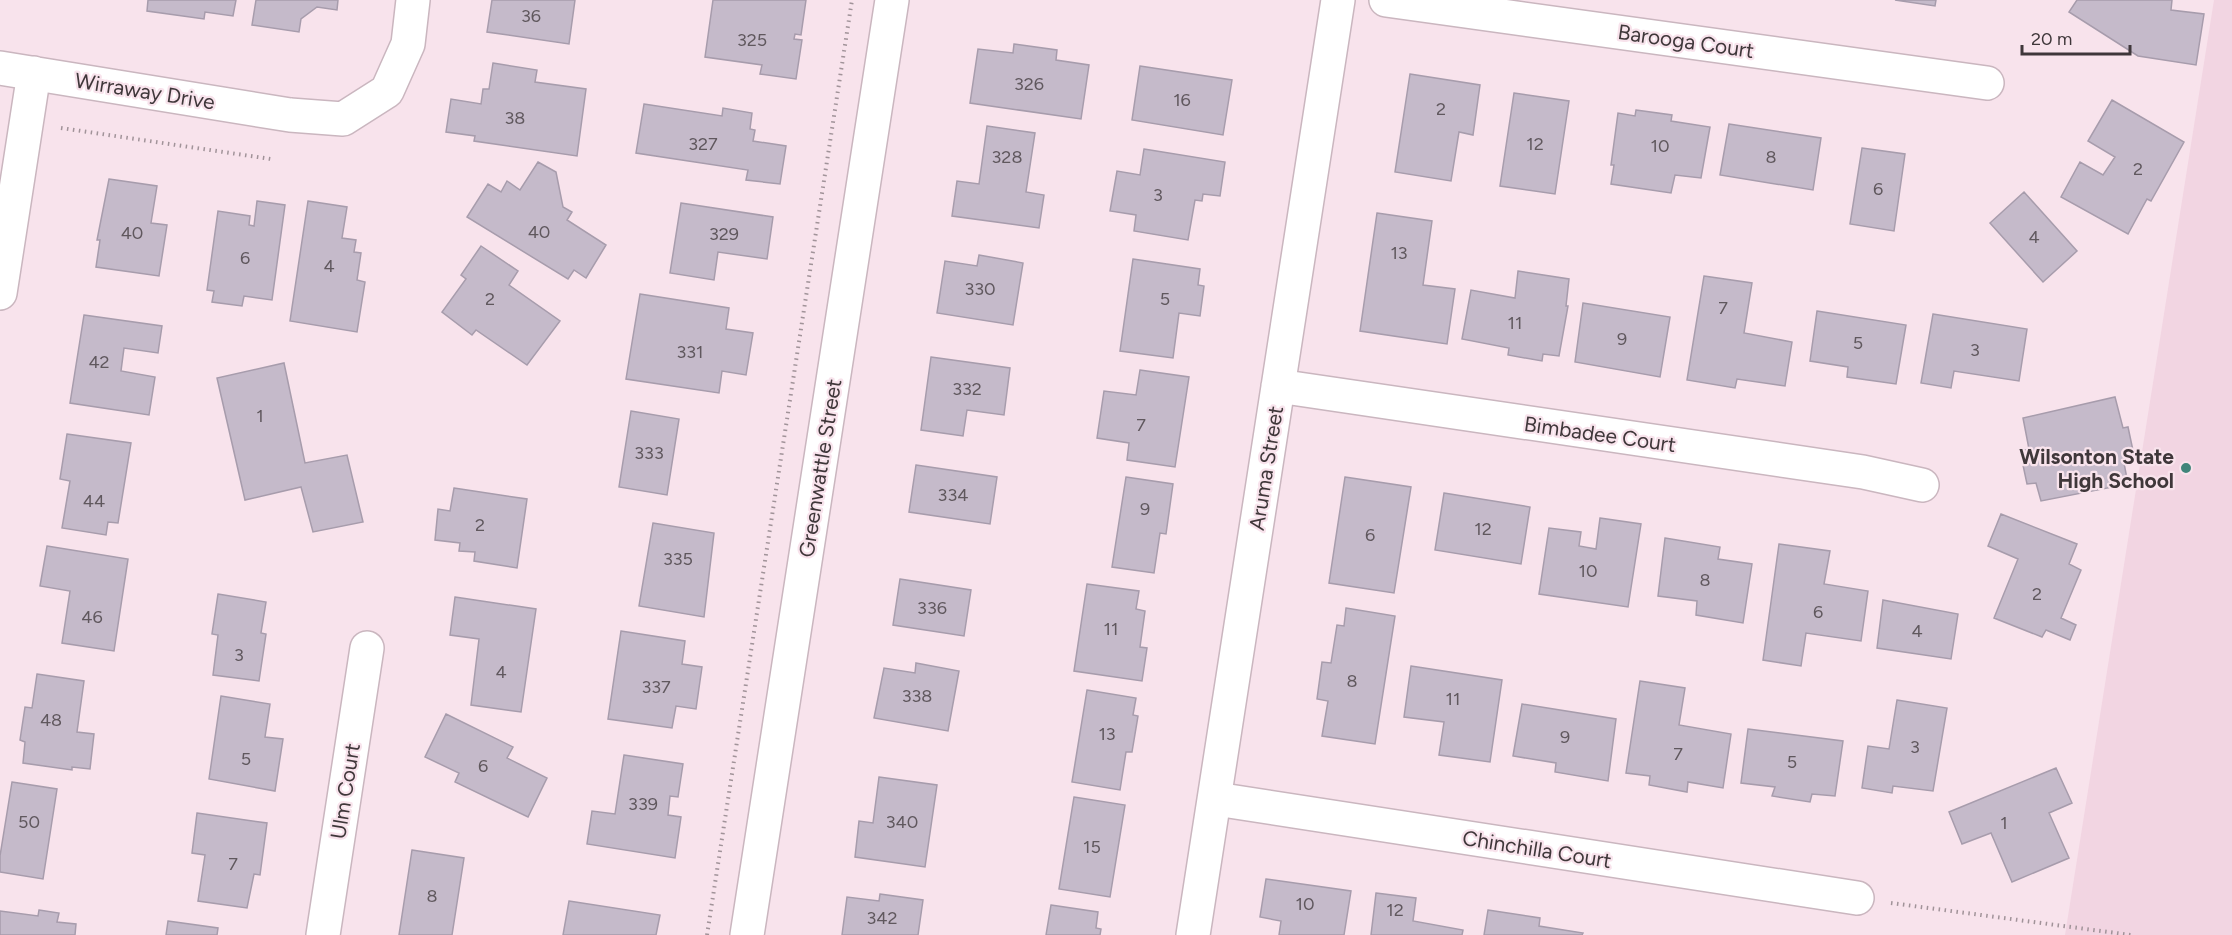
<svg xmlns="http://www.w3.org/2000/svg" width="2232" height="935" font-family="Figtree,sans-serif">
	<rect width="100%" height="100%" fill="#f8e3ec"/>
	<path fill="#f2d5e2" d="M2214,0H2232V935H2065Z"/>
	<path fill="#c5baca" stroke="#a79cac" stroke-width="1.5" d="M148,0H236L233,16L205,12L204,19L147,11Z
		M256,0H338L337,10L317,7L301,19L299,32L252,25Z
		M492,0H575L569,44L487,32Z
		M713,0H806L801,35L795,34L794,39L802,40L796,79L760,74L762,65L705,57Z
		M1895,0H1936L1935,6Z
		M2077,0H2172L2171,10L2204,14L2196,65L2138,56L2069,12Z
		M1014,44L1057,50L1056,60L1089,65L1081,119L970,103L978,49L1013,53Z
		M493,63L537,70L535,82L586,89L577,156L474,141L475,136L446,132L451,99L481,104L483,89H489Z
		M1140,66L1232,80L1223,135L1132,120Z
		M1410,74L1480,85L1473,135L1459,132L1451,181L1395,172Z
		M1514,93L1569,101L1555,194L1500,186Z
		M2112,100L2184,142L2151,201L2147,199L2128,234L2061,197L2080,162L2103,175L2115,157L2088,141Z
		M644,104L722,116L723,108L752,113L750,129L755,130L753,141L786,146L780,184L746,180L748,170L636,153Z
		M1636,110L1672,115L1671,121L1710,127L1701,178L1675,175L1671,193L1611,184L1614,165H1611L1618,113L1635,116Z
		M1729,124L1821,138L1813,190L1720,175Z
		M987,126L1035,133L1026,192L1044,195L1039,228L952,216L957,181L979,184Z
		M1862,148L1905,154L1894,231L1850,224Z
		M1144,149L1225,162L1220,196L1203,194L1202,201L1195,200L1188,240L1134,231L1136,215L1110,211L1117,171L1140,175Z
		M538,162L556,172L563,207L572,212L567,220L606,245L586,278L574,270L568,279L467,217L488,184L501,192L507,181L520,190Z
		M109,179L157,186L151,223L167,225L159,276L96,267L100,240H97Z
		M2024,192L2077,251L2043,282L1990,223Z
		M257,201L285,205L272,300L244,296L242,306L212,302L214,291L207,290L218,211L250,216L249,225L254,226Z
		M308,201L347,207L342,238L356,240L354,252L361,253L357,280L365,282L357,332L290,321Z
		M681,203L773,217L767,259L718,252L714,280L670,273Z
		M1377,213L1432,221L1423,285L1455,289L1447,344L1360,331Z
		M481,246L518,271L509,285L560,321L527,365L476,330L472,335L442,312L466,279L461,275Z
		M979,255L1023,263L1013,325L937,313L945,261L977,266Z
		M1133,259L1200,269L1198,285L1204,286L1200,316L1179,313L1173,358L1120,351Z
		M1518,271L1569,279L1566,306H1568L1559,356L1543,354L1542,361L1508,355L1509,348L1462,339L1471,290L1515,298Z
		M1704,276L1752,283L1744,333L1792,342L1785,386L1737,379L1735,388L1687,380Z
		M640,294L729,308L726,329L753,333L746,375L722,371L719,393L626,379Z
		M1583,303L1670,317L1660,377L1575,362Z
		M1817,311L1906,325L1896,384L1847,377L1848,367L1810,361Z
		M1933,314L2027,329L2019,381L1954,371L1951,388L1921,383Z
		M84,315L162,326L158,353L124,348L121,371L155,377L149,415L70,403Z
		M931,357L1010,368L1004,415L967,410L963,436L921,430Z
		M284,363L305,463L347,455L363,522L313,532L301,487L245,500L217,378Z
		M1140,370L1189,377L1175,467L1127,460L1129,443L1097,438L1104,391L1136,395Z
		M2115,397L2123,428L2128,427L2135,460L2124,463L2128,484L2041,501L2036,483L2027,484L2020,451L2029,449L2023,418Z
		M631,411L679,419L667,495L619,487Z
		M67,434L131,443L118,523L108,522L106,535L62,528L70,481L60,479Z
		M916,465L997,477L990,524L909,512Z
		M1126,477L1173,484L1166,534L1160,533L1154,573L1112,567Z
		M1345,477L1411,487L1394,593L1329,583Z
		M454,488L527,499L517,568L474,561L475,552L459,551L460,543L435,540L438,509L450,511Z
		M1444,493L1530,507L1521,564L1435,550Z
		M2001,514L2077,544L2069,564L2081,570L2061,618L2076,625L2070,640L2046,630L2042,637L1994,618L2018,559L1988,546Z
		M1600,518L1641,524L1628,607L1539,594L1549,528L1581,532L1579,546L1596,549Z
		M653,523L714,533L704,617L639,606Z
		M1665,538L1720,547L1718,559L1752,564L1743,623L1696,615L1697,601L1658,596Z
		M1779,544L1830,551L1824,584L1868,591L1861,641L1806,633L1801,666L1763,660Z
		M47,546L128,559L114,651L62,643L70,591L40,586Z
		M900,579L971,590L964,636L893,625Z
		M1087,584L1139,591L1136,609L1145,611L1140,647L1147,648L1142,681L1074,671Z
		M218,594L266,602L261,633L266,634L259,681L213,675L218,635L212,634Z
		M455,597L536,609L521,712L471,705L479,639L450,635Z
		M1883,600L1958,614L1951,659L1877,648Z
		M1346,608L1395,616L1375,744L1322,736L1328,701L1317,699L1322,662L1331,663L1337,625L1344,626Z
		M621,631L685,641L682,664L702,667L696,709L676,706L672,728L608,719Z
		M916,663L959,671L948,731L874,718L884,668L915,673Z
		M1411,666L1502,680L1490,762L1439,755L1444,722L1404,717Z
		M37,674L84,681L77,732L94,734L90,769L72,767V770L23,763L25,742L20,740L25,707L32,708Z
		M1640,681L1685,688L1679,725L1731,734L1723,788L1688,782L1687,792L1649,785L1650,776L1626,773Z
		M1087,690L1136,698L1133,715L1138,716L1132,752H1126L1120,790L1072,782Z
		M221,696L270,704L265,737L283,739L275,791L209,779Z
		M1897,700L1947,708L1933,791L1893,786L1892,793L1862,788L1868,746L1889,749Z
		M1522,704L1616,719L1608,781L1555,772L1556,763L1513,756Z
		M446,714L513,747L507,758L547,778L528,817L455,782L459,773L425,757Z
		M1748,729L1843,741L1835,796L1812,794L1810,802L1772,796L1775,787L1741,783Z
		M624,755L683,764L678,797L670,796L668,815L681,817L675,858L587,844L592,811L615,814Z
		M2056,768L2072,803L2049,813L2069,858L2012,882L1991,833L1962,844L1949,812Z
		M879,777L937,785L925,867L855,857L859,821L873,823Z
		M12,782L57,789L43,879L0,872V856Z
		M1074,797L1125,805L1110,897L1059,889Z
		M197,813L267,823L260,875L254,874L247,908L198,901L205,855L192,853Z
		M412,850L464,858L452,935H399Z
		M1266,879L1351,891L1344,935H1279L1281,921L1260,917Z
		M1376,893L1416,898L1413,921L1463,930L1462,935H1371Z
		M880,894L923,900L918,935H842L847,897L879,901Z
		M569,901L660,915L656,935H563Z
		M1051,905L1098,912L1096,928L1101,929L1100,935H1046Z
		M39,910L59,913L57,922L76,924L75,935H0V911L38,916Z
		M1488,910L1540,918L1539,926L1583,933L1582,935H1484Z
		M168,921L218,928L217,935H166Z"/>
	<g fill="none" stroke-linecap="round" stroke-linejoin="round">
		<g stroke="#cab6bf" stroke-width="36">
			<path id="minor" d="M1386,0L1987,83
				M0,68L290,115L343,119L387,91L408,44L413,0
				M0,293L34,73
				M1278,386L1863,472L1922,485
				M1216,799L1857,898
				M323,935L367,648
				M1193,935L1338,0"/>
		</g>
		<g stroke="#cab6bf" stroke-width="36">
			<path id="secondary" d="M747,935L892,0"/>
		</g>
		<path stroke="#a19399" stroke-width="4" stroke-dasharray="1.5 4.5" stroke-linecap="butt" d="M61,128L271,159
			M1891,903L2131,935
			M707,935L852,0"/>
		<use href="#minor" stroke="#fff" stroke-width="33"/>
		<use href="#secondary" stroke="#fff" stroke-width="33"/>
	</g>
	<circle fill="#40857a" stroke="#f8e3ec" stroke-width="2" cx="2186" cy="468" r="6"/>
	<g text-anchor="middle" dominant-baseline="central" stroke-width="4.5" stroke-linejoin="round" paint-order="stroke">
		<g font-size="18" fill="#60585e">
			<text x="531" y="16">36</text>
			<text x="752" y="40">325</text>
			<text x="1029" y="84">326</text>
			<text x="1182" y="100">16</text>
			<text x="1441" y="109">2</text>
			<text x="515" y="118">38</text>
			<text x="703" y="144">327</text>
			<text x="1535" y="144">12</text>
			<text x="1660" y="146">10</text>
			<text x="1007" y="157">328</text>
			<text x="1771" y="157">8</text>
			<text x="2138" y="169">2</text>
			<text x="1878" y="189">6</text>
			<text x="1158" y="195">3</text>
			<text x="539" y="232">40</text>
			<text x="132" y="233">40</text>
			<text x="724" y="234">329</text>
			<text x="2034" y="237">4</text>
			<text x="1399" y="253">13</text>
			<text x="245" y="258">6</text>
			<text x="329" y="266">4</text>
			<text x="980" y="289">330</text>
			<text x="490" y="299">2</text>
			<text x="1165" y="299">5</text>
			<text x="1723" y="308">7</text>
			<text x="1515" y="323">11</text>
			<text x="1622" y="339">9</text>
			<text x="1858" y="343">5</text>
			<text x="1975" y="350">3</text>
			<text x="690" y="352">331</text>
			<text x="99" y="362">42</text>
			<text x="967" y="389">332</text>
			<text x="260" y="416">1</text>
			<text x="1141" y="425">7</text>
			<text x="649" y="453">333</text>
			<text x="953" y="495">334</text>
			<text x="94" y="501">44</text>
			<text x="1145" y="509">9</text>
			<text x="480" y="525">2</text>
			<text x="1483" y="529">12</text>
			<text x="1370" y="535">6</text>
			<text x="678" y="559">335</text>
			<text x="1588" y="571">10</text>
			<text x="1705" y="580">8</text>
			<text x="2037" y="594">2</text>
			<text x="932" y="608">336</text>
			<text x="1818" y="612">6</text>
			<text x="92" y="617">46</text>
			<text x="1111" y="629">11</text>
			<text x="1917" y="631">4</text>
			<text x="239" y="655">3</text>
			<text x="501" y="672">4</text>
			<text x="1352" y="681">8</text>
			<text x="656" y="687">337</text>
			<text x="917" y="696">338</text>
			<text x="1453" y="699">11</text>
			<text x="51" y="720">48</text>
			<text x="1107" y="734">13</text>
			<text x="1565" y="737">9</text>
			<text x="1915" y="747">3</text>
			<text x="1678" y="754">7</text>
			<text x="246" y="759">5</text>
			<text x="1792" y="762">5</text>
			<text x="483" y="766">6</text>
			<text x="643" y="804">339</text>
			<text x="29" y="822">50</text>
			<text x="902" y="822">340</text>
			<text x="2004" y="823">1</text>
			<text x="1092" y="847">15</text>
			<text x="233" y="864">7</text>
			<text x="432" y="896">8</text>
			<text x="1305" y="904">10</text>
			<text x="1395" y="910">12</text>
			<text x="882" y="918">342</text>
		</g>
		<g font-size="21" fill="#3f373a" stroke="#f8e3ec">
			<text transform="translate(1686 41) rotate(8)">Barooga Court</text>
			<text transform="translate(145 91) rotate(9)">Wirraway Drive</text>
			<text transform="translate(1600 434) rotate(8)">Bimbadee Court</text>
			<text transform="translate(820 468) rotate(-81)">Greenwattle Street</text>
			<text transform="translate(1266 468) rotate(-81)">Aruma Street</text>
			<text transform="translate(345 791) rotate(-81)">Ulm Court</text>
			<text transform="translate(1537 849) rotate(9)">Chinchilla Court</text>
		</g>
		<g font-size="21" font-weight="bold" fill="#3f373a" stroke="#f8e3ec" text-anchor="end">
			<text x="2174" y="456">Wilsonton State<tspan x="2174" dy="24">High School</tspan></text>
		</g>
	</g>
	<path d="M2022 45v9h108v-9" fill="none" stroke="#3f373a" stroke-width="3"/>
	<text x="2031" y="45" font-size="18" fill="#3f373a" stroke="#f8e3ec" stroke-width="4.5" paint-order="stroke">20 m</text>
</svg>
